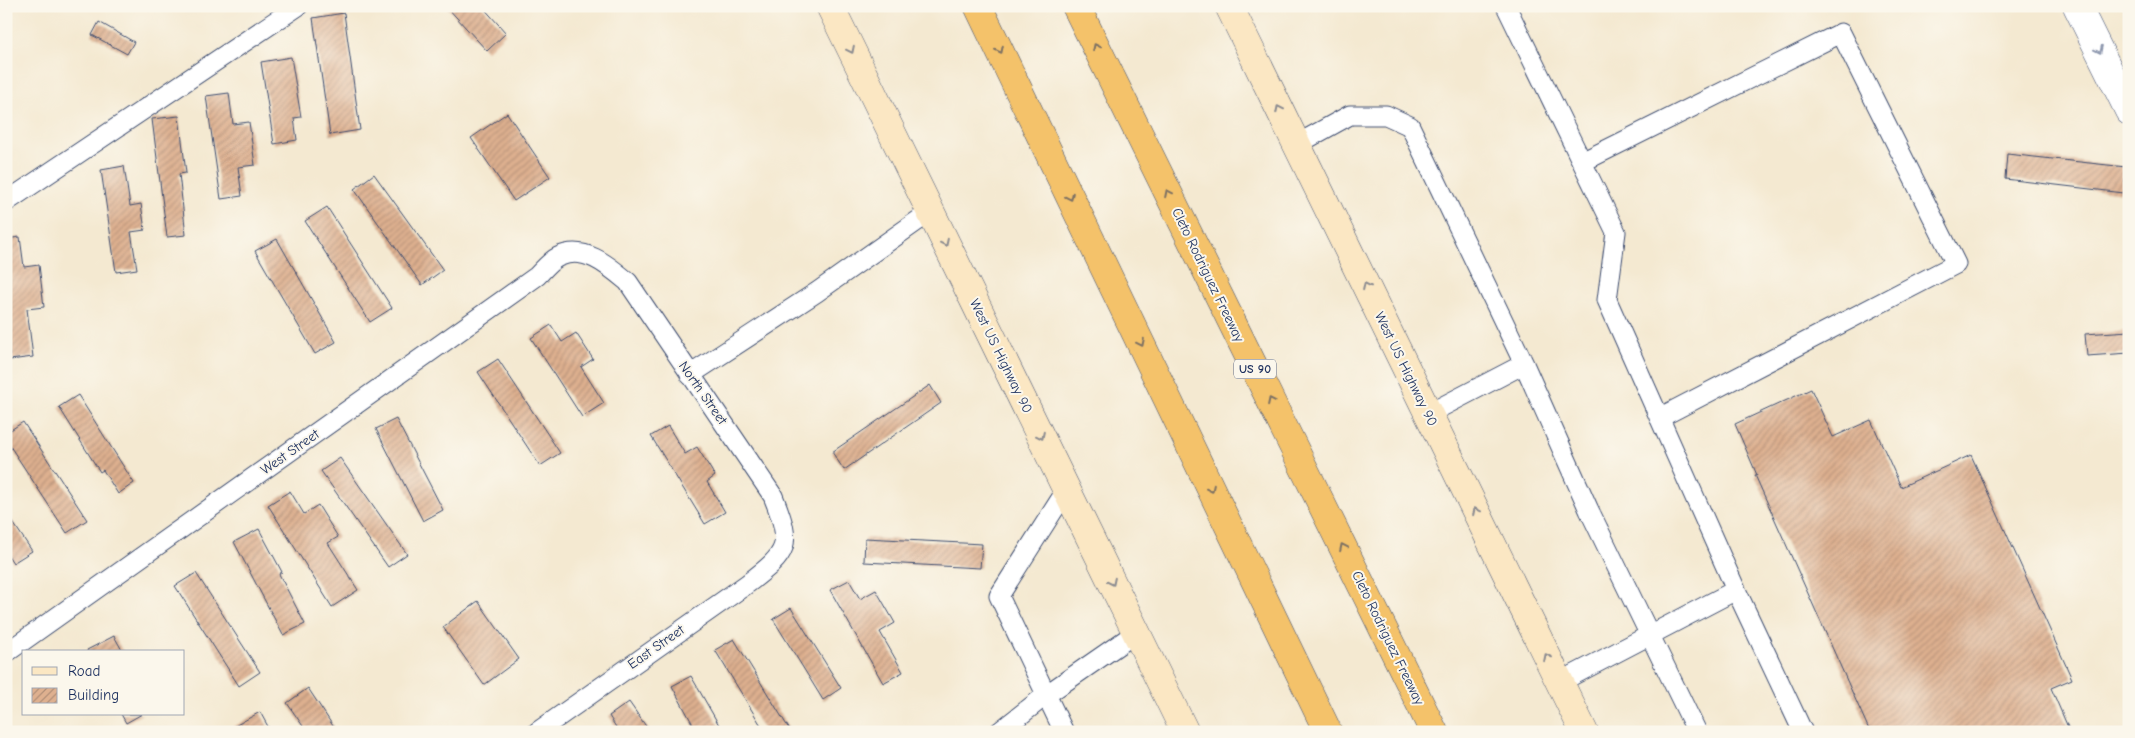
<svg xmlns="http://www.w3.org/2000/svg" width="2135" height="738" font-family="'Comic Neue',sans-serif">
	<defs>
		<pattern id="building-hatch" width="6" height="6" patternUnits="userSpaceOnUse" patternTransform="scale(1.25)"><rect width="6" height="6" fill="#deb08f"/><path d="M-1 1l2-2M0 6l6-6M5 7l2-2" fill="none" stroke="#b39078"/></pattern>
	</defs>
	<rect width="100%" height="100%" fill="#fbf7ec"/>
	<filter id="ink" filterUnits="userSpaceOnUse"><feTurbulence type="fractalNoise" baseFrequency=".02" numOctaves="2"/><feDisplacementMap in="SourceGraphic" scale="10" xChannelSelector="R" yChannelSelector="G"/><feConvolveMatrix kernelMatrix="1 2 1 2 8 2 1 2 1" color-interpolation-filters="sRGB"/></filter>
	<filter id="wash" filterUnits="userSpaceOnUse"><feTurbulence type="fractalNoise" baseFrequency=".0096" numOctaves="4" result="noise"/><feDisplacementMap in="SourceGraphic" scale="20" xChannelSelector="R" yChannelSelector="G"/><feGaussianBlur stdDeviation="1.12" result="paint"/><feColorMatrix in="noise" values="0 0 0 0 0 0 0 0 0 0 0 0 0 0 0 0 0 1.4 0 .05"/><feComposite in="paint" operator="in"/></filter>
	<g filter="url(#wash)">
		<rect width="100%" height="100%" fill="#f4e9d1"/>
		<g id="blocks">
			<path fill="url(#building-hatch)" d="M446,6H482L506,33L487,51Z
				M344,13L360,130L330,135L313,18Z
				M99,22L134,42L127,54L92,35Z
				M291,57L301,117L294,118L297,140L274,144L261,62Z
				M229,93L233,124L249,122L255,165L238,167L242,196L221,199L206,96Z
				M507,113L550,177L514,201L471,138Z
				M179,116L186,173L179,174L186,235L167,237L152,119Z
				M2007,154L2126,167L2124,193L2005,179Z
				M124,166L130,206L141,204L145,230L131,232L137,269L116,272L101,170Z
				M374,174L443,270L422,285L354,189Z
				M327,207L392,308L370,322L305,221Z
				M20,237L24,267L39,265L44,307L27,309L33,357L10,360L6,330V239Z
				M277,239L336,342L315,354L255,251Z
				M551,325L562,342L576,333L593,359L581,367L604,403L582,417L531,338Z
				M2129,331V353L2087,356L2085,334Z
				M498,359L560,453L540,466L478,372Z
				M930,385L941,403L844,470L832,452Z
				M1811,389L1833,437L1871,420L1901,487L1971,455L2072,679L2051,688L2070,732H1870L1755,475H1757L1735,424Z
				M78,395L134,483L118,494L103,470L100,472L59,407Z
				M396,419L443,510L423,521L376,429Z
				M23,422L87,520L67,533L6,440V433Z
				M668,426L685,454L697,447L715,476L707,482L725,512L705,524L651,436Z
				M340,458L407,554L388,567L321,471Z
				M290,491L304,514L318,505L338,537L328,543L358,590L332,607L268,505Z
				M6,512L32,551L13,563L6,552Z
				M259,529L282,572L279,574L305,624L283,635L234,542Z
				M865,538L982,544L980,568L864,562Z
				M196,573L260,672L239,686L175,586Z
				M849,580L860,599L876,590L895,623L880,632L903,672L883,683L830,590Z
				M478,601L519,659L484,685L443,627Z
				M791,608L841,688L823,700L773,619Z
				M114,636L123,652H88L87,650Z
				M734,639L791,732H765L715,650Z
				M691,676L723,732H697L672,686Z
				M308,688L337,732H307L287,703Z
				M629,702L650,732H619L609,716Z
				M260,712L271,732H236L233,727Z
				M121,714H142L126,723Z"/>
		</g>
	</g>
	<g filter="url(#ink)">
		<use href="#blocks" fill-opacity="0" stroke="#3c4b6f" stroke-width="1"/>
		<g fill="none" stroke-linecap="round" stroke-linejoin="round">
			<g stroke="#3c4b6f" stroke-width="21">
				<path id="lane" d="M1506,6L1616,232L1607,300L1736,590L1803,732
					M1296,145L1350,115H1386L1410,126L1524,364L1589,510L1697,732
					M1582,162L1841,33L1956,264L1659,418
					M6,202L298,6
					M690,375L817,292L930,212
					M1428,414L1524,364
					M6,653L537,276C543,270 550,261 558,257C584,244 609,266 628,282L773,496C793,546 789,552 747,584L537,732
					M1560,682L1736,590
					M999,732L1046,695L1137,632
					M1064,732L999,596L1067,489"/>
			</g>
			<g stroke="#3c4b6f" stroke-width="29">
				<path id="street" d="M2077,6L2129,111"/>
			</g>
			<g stroke="#3c4b6f" stroke-width="29">
				<path id="secondary" d="M830,6L1185,732
					M1229,6L1584,732"/>
			</g>
			<g stroke="#3c4b6f" stroke-width="29">
				<path id="highway" d="M978,6L1328,732
					M1076,6L1434,732"/>
			</g>
			<use href="#lane" stroke="#fff" stroke-width="19"/>
			<use href="#street" stroke="#fff" stroke-width="28"/>
			<use href="#secondary" stroke="#fbe7c3" stroke-width="28"/>
			<use href="#highway" stroke="#f4c26a" stroke-width="28"/>
		</g>
		<defs><path id="oneway-chevron" d="M-2-3.5L2.5 0L-2 3.5" fill="none" stroke-width="1.6" stroke-linecap="round" stroke-linejoin="round" transform="scale(1.25)"/></defs>
		<g stroke="#7d7163">
			<use href="#oneway-chevron" transform="translate(1096 47) rotate(-116)"/>
			<use href="#oneway-chevron" transform="translate(1000 50) rotate(64)"/>
			<use href="#oneway-chevron" transform="translate(1168 193) rotate(-116)"/>
			<use href="#oneway-chevron" transform="translate(1070 197) rotate(64)"/>
			<use href="#oneway-chevron" transform="translate(1141 343) rotate(64)"/>
			<use href="#oneway-chevron" transform="translate(1271 401) rotate(-116)"/>
			<use href="#oneway-chevron" transform="translate(1211 489) rotate(64)"/>
			<use href="#oneway-chevron" transform="translate(1343 547) rotate(-116)"/>
		</g>
		<g stroke="#8b8b90">
			<use href="#oneway-chevron" transform="translate(851 50) rotate(64)"/>
			<use href="#oneway-chevron" transform="translate(1279 109) rotate(-116)"/>
			<use href="#oneway-chevron" transform="translate(945 243) rotate(64)"/>
			<use href="#oneway-chevron" transform="translate(1366 286) rotate(-116)"/>
			<use href="#oneway-chevron" transform="translate(1041 436) rotate(64)"/>
			<use href="#oneway-chevron" transform="translate(1476 511) rotate(-116)"/>
			<use href="#oneway-chevron" transform="translate(1112 582) rotate(64)"/>
			<use href="#oneway-chevron" transform="translate(1547 657) rotate(-116)"/>
		</g>
		<use stroke="#8d97ae" href="#oneway-chevron" transform="translate(2099 50) rotate(64)"/>
	</g>
	<g text-anchor="middle" dominant-baseline="central" stroke-width="4" stroke-linejoin="round" paint-order="stroke">
		<rect fill="#fbf7ec" stroke="#5e6b89" stroke-width="1" x="1234" y="359.5" width="42" height="19" rx="4"/>
		<g font-size="12" font-weight="bold" fill="#1b2f5e">
			<text x="1255" y="369">US 90</text>
		</g>
		<g font-size="14" fill="#1b2f5e" stroke="#fbf7ec">
			<text transform="translate(1208 275) rotate(64)">Cleto Rodriguez Freeway</text>
			<text transform="translate(1001 356) rotate(64)">West US Highway 90</text>
			<text transform="translate(1406 369) rotate(64)">West US Highway 90</text>
			<text transform="translate(703 393) rotate(55)">North Street</text>
			<text transform="translate(290 452) rotate(-35)">West Street</text>
			<text transform="translate(1388 638) rotate(64)">Cleto Rodriguez Freeway</text>
			<text transform="translate(656 647) rotate(-35)">East Street</text>
		</g>
	</g>
	<rect width="2135" height="738" fill="none" stroke="#fbf7ec" stroke-width="25"/>
	<rect x="22" y="650" width="162" height="65" fill="#fbf7ec" stroke="#a1a7b3"/>
	<rect x="32" y="667" width="25" height="8" fill="#fbe7c3" stroke="#a1a7b3"/>
	<text x="68" y="676" font-size="15" fill="#1b2f5e">Road</text>
	<rect x="32" y="688" width="25" height="15" fill="url(#building-hatch)" stroke="#a1a7b3"/>
	<text x="68" y="700" font-size="15" fill="#1b2f5e">Building</text>
</svg>
